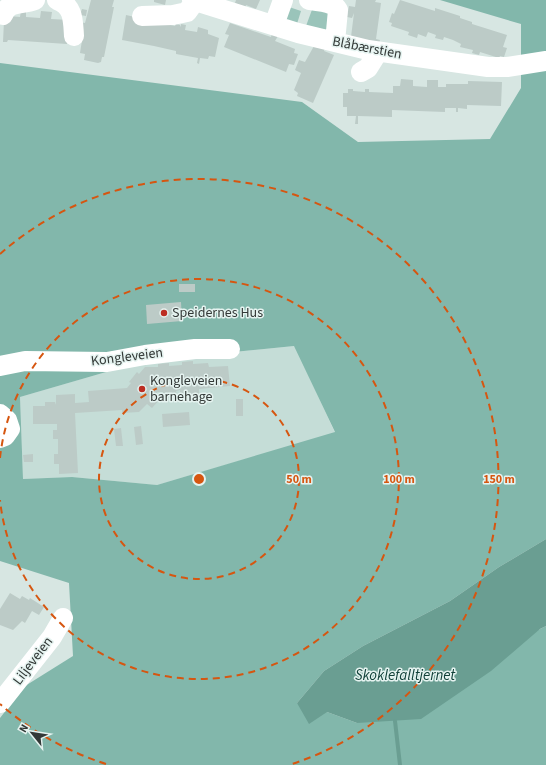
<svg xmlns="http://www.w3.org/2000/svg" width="546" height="765" font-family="'Source Sans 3',sans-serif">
	<rect width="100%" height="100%" fill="#d7e6e2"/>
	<path fill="#c5ddd7" d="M295,346L335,433L157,485L72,477L23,479L20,397L144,361Z"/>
	<path fill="#9ac4ba" d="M289,7L301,11L296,27L285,22Z
		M313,7L335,14L331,31L306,26Z"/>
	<path fill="#82b7ab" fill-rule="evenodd" d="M440,0H546V539L499,567L450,601L363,646L324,671L297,703L327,712L357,723L546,626V765H0V718L25,686L73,656L69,583L0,561V63L302,102L358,142L490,139L521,88V24ZM294,346L335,432L157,485L72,477L23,479L20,397L144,361Z"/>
	<path fill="#6a9e92" d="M546,539V626L540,629L491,671L421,719L357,723L327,712L309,724L297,703L324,671L363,646L450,601L499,567Z"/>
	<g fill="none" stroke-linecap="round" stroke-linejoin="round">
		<path stroke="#6a9e92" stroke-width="4" d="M395,721L400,765"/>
	</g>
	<path fill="#bccbc7" d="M91,0H114L112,7H114L104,57H102L101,62L98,63L84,60L85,54L80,53L83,34L79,22L85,23Z
		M154,0H166L165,5L154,2Z
		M236,0H260L256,9L246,5L245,8L235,3Z
		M356,0H376L375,2L381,3L376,39L380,40L379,43L351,37L354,13L352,18L347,17L349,6L355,7Z
		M400,0L435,11V8L460,16V18L472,22V24L507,35L503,47L507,48L504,57L500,56L499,58L480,52L479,55L472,53L473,50L460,47L461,44L453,40L444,37L443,40L435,38L436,35L428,32L426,37L418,34L417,38L408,35L409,32L391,26L392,23L389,22L392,13L394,14Z
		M82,9L87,10L86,16L80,15Z
		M21,10H26V17L40,18L41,11L52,12L51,19L69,20L67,44L8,40L7,42H3L4,21L9,16L20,17Z
		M126,15L175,26L176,24L180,25L181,27V24L186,25L185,30L197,32L198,27L208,30V34L219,38L215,57L209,56L208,59L200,58L199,64L197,63L198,58L176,54V51L154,46L122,40Z
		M230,23L271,37L272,33L278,36L275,41L295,49L294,53L298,54L294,65L289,64L286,72L224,47L229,35L225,34Z
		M314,46L325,47L324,51L334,55L313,103L297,96L298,93L294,90L301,73L295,70L299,60L305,62Z
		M401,79L413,80V86L427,87V80H438V87H446V84H468V81L502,82L501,106L467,105V109L458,108V112H456V108H445V112L392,110V117L358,116V124H355L356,116H347V107H343V93H348V89H353V91L365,92V89H369V92L393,93V86H400Z
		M179,284H195V292H179Z
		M181,302L182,321L147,324L146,305Z
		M193,361V364L208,363L209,367L228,366L230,386L199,389V396L180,397V390L176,391L177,397L164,398L163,392H157L156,394L161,398L152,408L147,404L139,412L122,413V410L75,413L78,473L59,474V464H54V454H58V439H53V430H57V424H33V406H45V402H55L56,405V395L75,394V403L89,402L88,391L127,388L131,383L129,382L137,372L139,374L145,367H158V364L169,363V366L182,365V362Z
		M236,399H243V416H236Z
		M189,412L190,425L163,427L162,414Z
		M141,426L143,444L136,445L134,427Z
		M121,428L123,446H116L114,429Z
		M33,454V462H24L23,455Z
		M10,593L20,599L22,596L29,600L30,598L44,607L39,615L32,611L25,623L22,621L13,630L0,625V609Z"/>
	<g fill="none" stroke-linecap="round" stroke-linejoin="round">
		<path stroke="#fff" stroke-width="20" d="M57,0C74,6 73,21 74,36
			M192,0L298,33L368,50L488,67H507L546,61
			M309,0C319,2 333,1 338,10L335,42
			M3,15C9,0 23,5 35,0
			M142,16L173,15L187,12L195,1
			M274,25L283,0
			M361,72L368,68L378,52
			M0,366L25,361L107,362L145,355L195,349H230
			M0,414L7,420L10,429L5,436L0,438
			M0,703L52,637L63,618"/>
	</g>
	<g fill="none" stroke="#d65610" stroke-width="2" stroke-dasharray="7 5">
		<circle cx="199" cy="479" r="100"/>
		<path d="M0 458A200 200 0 1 1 0 500"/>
		<path d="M106 764A300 300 0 0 1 0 704M0 254A300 300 0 1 1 292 764"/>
	</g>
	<g fill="#bc2e23" stroke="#e5f3f0" stroke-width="1.5">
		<circle cx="164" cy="313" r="4"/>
		<circle cx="142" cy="389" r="4"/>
	</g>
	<g text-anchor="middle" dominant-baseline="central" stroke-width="3" stroke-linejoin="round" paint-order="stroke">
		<g font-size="14" fill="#333937" stroke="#e5f3f0">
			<text transform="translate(367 48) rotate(11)">Blåbærstien</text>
			<text transform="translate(127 357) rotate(-7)">Kongleveien</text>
			<text transform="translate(33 661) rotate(-53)">Liljeveien</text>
		</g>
		<g font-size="14" fill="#333937" stroke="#e5f3f0" text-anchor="start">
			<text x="172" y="313">Speidernes Hus</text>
			<text x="150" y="381">Kongleveien<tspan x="150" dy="16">barnehage</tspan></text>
		</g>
		<g font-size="15" font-style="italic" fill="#114139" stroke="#e5f3f0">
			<text x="405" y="675">Skoklefalltjernet</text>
		</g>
	</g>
	<circle cx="199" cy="479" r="6" fill="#d65610" stroke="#e5f3f0" stroke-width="2"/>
	<g font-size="12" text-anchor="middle" font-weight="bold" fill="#d65610" stroke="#e5f3f0" stroke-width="3" stroke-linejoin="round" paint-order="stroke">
		<text x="299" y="483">50 m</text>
		<text x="399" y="483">100 m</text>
		<text x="499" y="483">150 m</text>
	</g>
	<g transform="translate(32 733) rotate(300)" stroke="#e5f3f0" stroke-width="3" paint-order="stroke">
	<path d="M0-3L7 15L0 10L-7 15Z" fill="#333937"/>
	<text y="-6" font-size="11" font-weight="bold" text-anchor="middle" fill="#333937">N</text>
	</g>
</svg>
